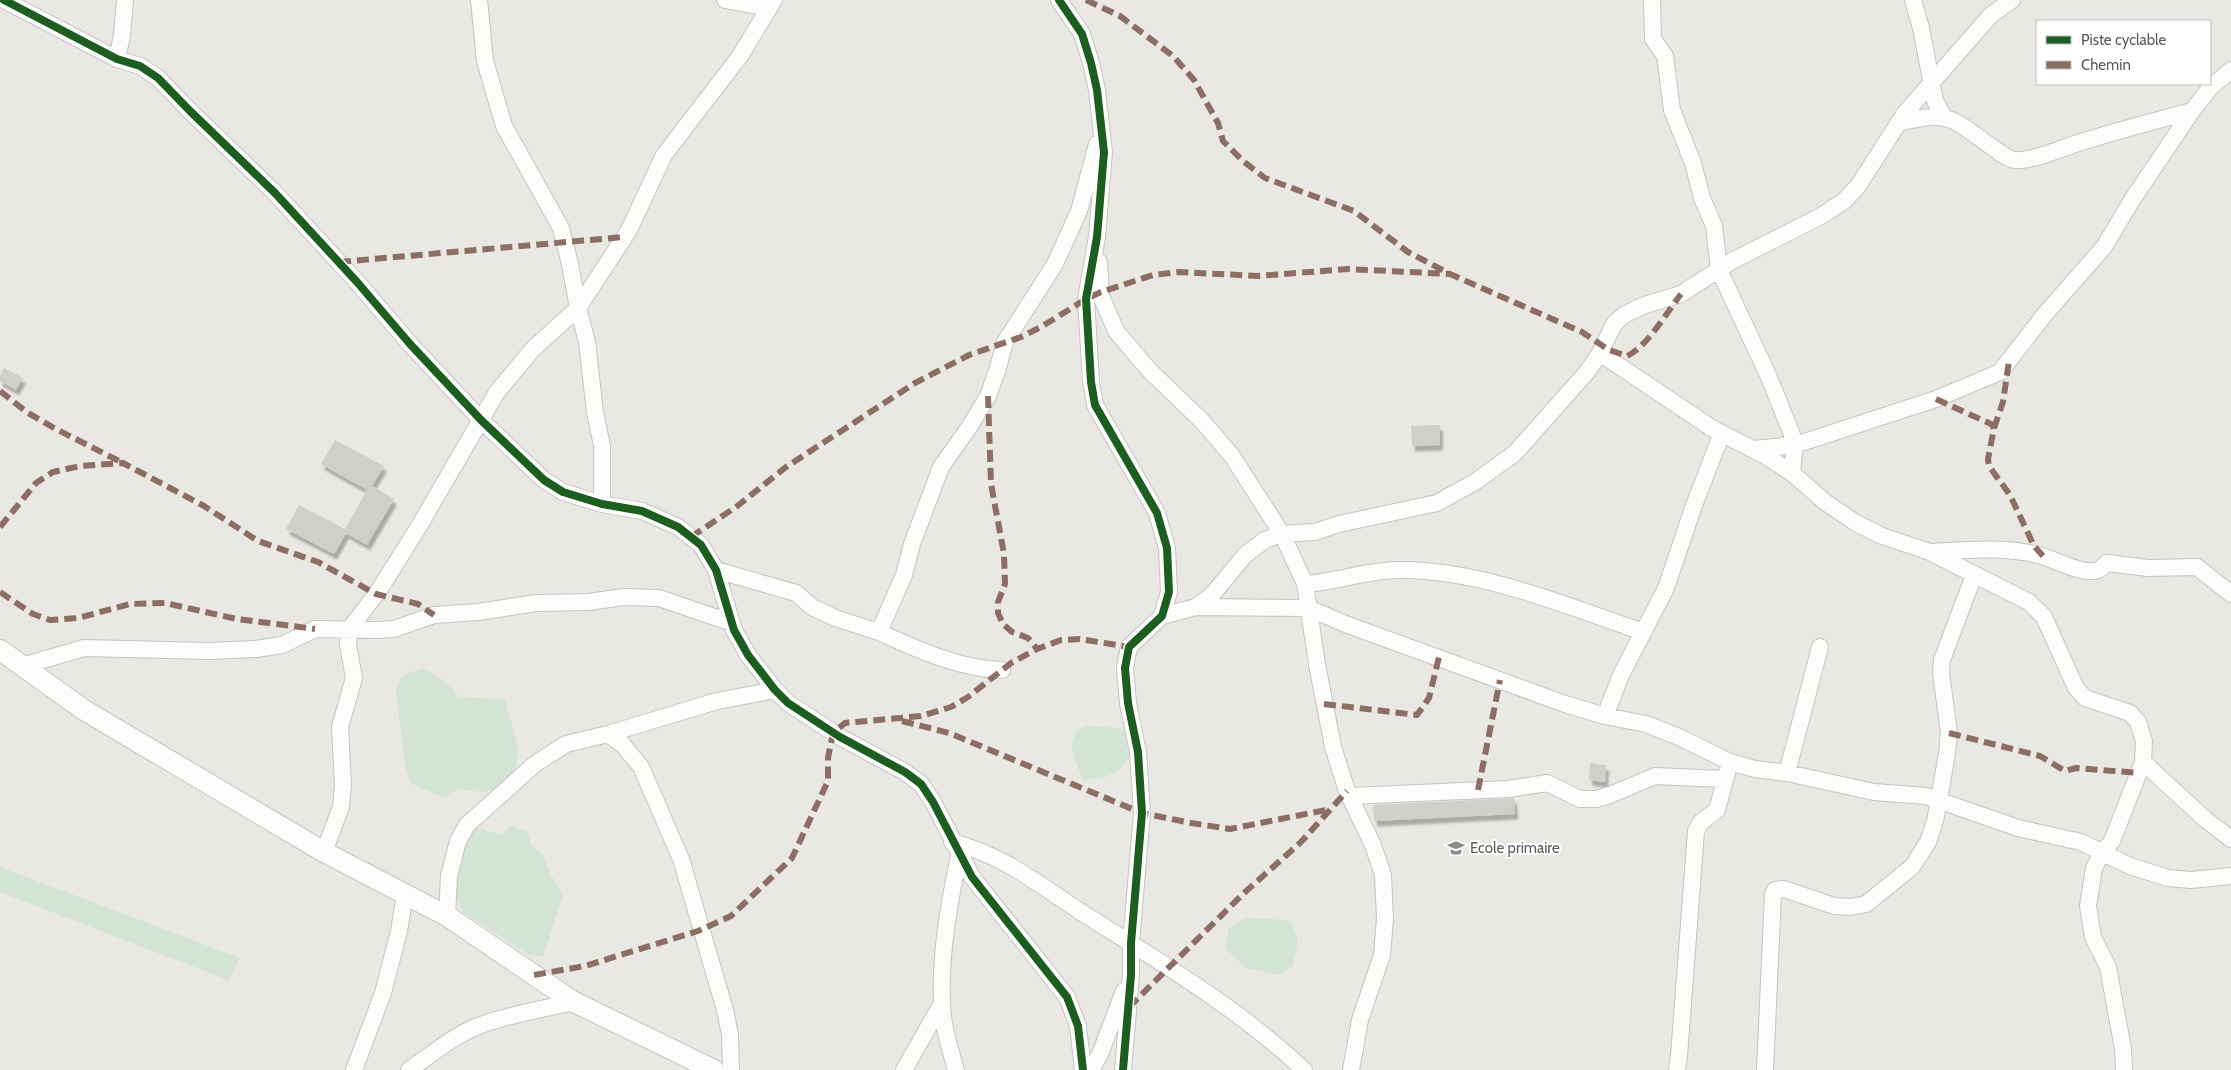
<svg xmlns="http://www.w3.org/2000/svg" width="2231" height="1070" font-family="Cabin,sans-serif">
	<defs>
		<filter id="shadow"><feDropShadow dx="3" dy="5.5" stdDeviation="1" flood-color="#0004"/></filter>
	</defs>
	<rect width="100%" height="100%" fill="#e9e8e3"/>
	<path fill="#d3e3d4" d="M423,668L446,682L459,697L505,699L518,747L516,769L502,789L481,792L457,789L445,798L410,783L405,764L396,691L402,676Z
		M1084,726L1119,728L1132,734L1134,752C1127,757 1125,765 1118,770C1109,778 1095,779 1083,780C1076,760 1062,740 1084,726Z
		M467,825L502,835L511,826L527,831L531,845L544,857L550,873L563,896L543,957L527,954L463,912L457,900L454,870Z
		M0,867L240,958L228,980L0,892Z
		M1244,918L1287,920C1303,936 1297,948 1292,967L1278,975L1246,968L1225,948L1229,928Z"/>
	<path fill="#cfcfcc" filter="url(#shadow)" d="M4,368L23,378L16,390L0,381V376Z
		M1440,425V445L1412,446L1411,426Z
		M335,440L384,466L372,486L394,499L367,545L346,533L334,554L286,529L299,505L345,529L367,490L321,464Z
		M1590,763L1606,765L1605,782L1589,780Z
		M1514,798L1515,814L1374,821L1373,805Z"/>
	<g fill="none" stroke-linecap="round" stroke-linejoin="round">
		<g stroke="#c6c5c5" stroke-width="18">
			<path id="minor" d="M4,0L117,59L140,66L158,78L190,111L275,193L357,282L410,344L481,420L544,480L563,492L602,504L642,511L678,527L701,545L716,570L734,630L748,655L775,690L788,703L840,737L905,772L921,784L933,802L972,877L1067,997L1078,1026L1083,1070
				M479,0L485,61L504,126L561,228L570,264L578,308L587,342L595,412L602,446V504
				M725,0L769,8
				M1059,0L1082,34L1091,63L1097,90L1104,152L1097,237L1086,299L1091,382L1095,405L1157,513L1167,548L1169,592L1162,616L1129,647L1125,668L1128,703L1138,752L1142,813L1131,943V975L1123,1070
				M1652,0L1653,39L1665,56L1672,110L1693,163L1702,198L1714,226L1719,270L1768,375L1791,432L1795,445L1792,473
				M1913,0L1921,28L1935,101L1944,117
				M117,59L122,35L125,0
				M1898,123C1950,110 1951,118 1992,147C1999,152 2007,159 2015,160C2031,162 2062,148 2078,143C2116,131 2154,121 2192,111
				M1099,262L1101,296L1116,331L1149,370L1203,422L1232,456L1282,534L1305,584L1317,664L1333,747L1347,791L1373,845L1383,875L1385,919L1382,955L1360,1020L1351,1070
				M1600,353L1713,429L1766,456L1792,473L1825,502L1856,523L1882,536L1930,552L2029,602L2044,617L2076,688L2085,698L2130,713L2138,722L2144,741L2143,762L2112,841L2102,853L2094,868L2088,906L2093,937L2108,967L2123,1049L2124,1070
				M1753,449L1795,445L1936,399L2000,372L2045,314L2104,247L2132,200L2192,111L2210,88L2231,70
				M1930,552C1968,550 2005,546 2042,556C2056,560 2084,576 2098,570C2101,569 2104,565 2107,563L2148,568L2197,567L2231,594
				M716,570L796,593L812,607L835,618L879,632
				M1305,584C1337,582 1367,570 1399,570C1479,569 1568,606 1643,632
				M1196,607L1308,608L1348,625L1565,704L1605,716L1646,724L1679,737L1730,762L1755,769L1787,773L1874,792L1926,796L2018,828L2081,842L2130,866L2168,878L2191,880L2231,876
				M1162,616L1196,607L1212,595L1245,555L1265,540L1282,534L1315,532L1339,524L1437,503L1475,482L1515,453L1587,372L1600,353L1614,324L1624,315L1642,306L1681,294L1732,261L1821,216L1844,201L1858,186L1905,113L1991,15L2012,0
				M22,666L84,648L209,651L256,649L282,645L315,629L377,630L394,629L434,615L478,612L536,603L589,602L623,597L659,598L732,623
				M1002,670C960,669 916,649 879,632L904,575L912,544L941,467L970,426L988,396L997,371L1005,342L1055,264L1079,211L1097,144
				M1605,716L1621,675L1666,588L1693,508L1722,433
				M608,734L623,745L641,767L681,859L725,1010L730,1035L731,1070
				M2143,762L2206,820L2231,839
				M1787,773L1820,647
				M1350,796L1508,789L1547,783L1580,799H1596L1610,795L1655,776L1724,779
				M952,842C1001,854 1040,885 1081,912C1158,961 1237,1007 1304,1070
				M324,852L341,807L343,785L340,727L354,678L348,645L349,630L379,590L418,528L497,392L533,349L578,308L629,230L664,155L740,56L774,0
				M447,916L449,876L458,841L467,825L535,764L566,744L608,734L717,701L775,690
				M354,1070L383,993L399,931L405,894
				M409,1070C432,1054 454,1035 481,1025C511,1014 543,1009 574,1002
				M904,1070L942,1003
				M956,1070C950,1048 942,1025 942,1002C940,953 949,904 959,856
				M1091,1070L1100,1054L1124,991
				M1677,1070L1679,1056L1696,831L1701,822L1717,810L1728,769
				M1765,1070L1773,894L1775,890L1784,889L1834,906L1851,907L1866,904L1912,867L1928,842L1935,821L1947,754L1949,733L1941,673L1942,660L1974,575"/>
		</g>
		<g stroke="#c6c5c5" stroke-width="22">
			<path id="tertiary" d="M0,650L84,710L324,852L447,916L574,1002L714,1070"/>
		</g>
		<use href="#minor" stroke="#fcfcfb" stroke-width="16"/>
		<use href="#tertiary" stroke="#fcfcfb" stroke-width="20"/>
		<path stroke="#8d6e63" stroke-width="6" stroke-dasharray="12 6" stroke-linecap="butt" d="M1086,0L1120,16L1173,56L1194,80L1218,123L1223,141L1243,161L1265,178L1354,211L1408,252L1450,274L1582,332L1609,350L1627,356C1648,346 1667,312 1681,294
			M339,262L624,237
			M0,391L28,413L54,428L123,463
			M988,396L991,484L1004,554L1005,584L998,602V613L1003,624L1012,632L1028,638L1037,649
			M1936,399L1991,424L1994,428L1988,459L1989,466L2010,495L2034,546L2043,556
			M1994,428L2003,402L2009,361
			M0,527L36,483L53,472L80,466L123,463L204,506L258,541L318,562L376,594L418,604L434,615
			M691,537L736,507L786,467L915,383L969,355L1021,337L1041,327L1086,299L1101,292L1153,275L1179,272L1258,276L1348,269L1450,274
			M0,592L33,614L50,620L78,618L130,604L165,603L237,619L315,629
			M1324,704L1417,715L1429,698L1439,657
			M902,721L949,733L1142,813L1191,823L1230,829L1331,809
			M1949,733L2040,756L2065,771L2076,768L2139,773
			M1478,790L1500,680
			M534,975L585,966L698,931L731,916L792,858L828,781V758L833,733L845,723L921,716L951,707L968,697L1011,663L1037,649L1061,640L1080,639L1129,647
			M1129,1007L1244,893L1301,842L1347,791"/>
		<g stroke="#fff" stroke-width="11">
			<path id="cycleway" d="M4,0L117,59L140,66L158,78L190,111L275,193L357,282L410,344L481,420L544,480L563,492L602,504L642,511L678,527L701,545L716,570L734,630L748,655L775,690L788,703L840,737L905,772L921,784L933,802L972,877L1067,997L1078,1026L1083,1070
				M1059,0L1082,34L1091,63L1097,90L1104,152L1097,237L1086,299L1091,382L1095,405L1157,513L1167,548L1169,592L1162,616L1129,647L1125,668L1128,703L1138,752L1142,813L1131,943V975L1123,1070"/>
		</g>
		<use href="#cycleway" stroke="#1b5e20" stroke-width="8"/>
	</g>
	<defs>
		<g id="school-bare" transform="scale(1.35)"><path d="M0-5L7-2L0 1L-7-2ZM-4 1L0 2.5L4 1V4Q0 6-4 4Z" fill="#8c8c8e" stroke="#fff" stroke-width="2.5" paint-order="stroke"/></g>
	</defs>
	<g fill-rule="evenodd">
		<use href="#school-bare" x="1456" y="848"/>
	</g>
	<g text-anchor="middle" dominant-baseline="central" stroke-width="4" stroke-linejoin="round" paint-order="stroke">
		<g font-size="15" fill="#5a5b60" stroke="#fff" text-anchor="start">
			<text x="1470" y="848">Ecole primaire</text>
		</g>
	</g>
	<rect x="2036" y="20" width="175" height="65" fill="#ffffff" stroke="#bdbdbf"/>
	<rect x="2046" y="36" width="25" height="8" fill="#1b5e20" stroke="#bdbdbf"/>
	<text x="2081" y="45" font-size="15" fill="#5a5b60">Piste cyclable</text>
	<rect x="2046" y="61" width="25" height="8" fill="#8d6e63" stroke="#bdbdbf"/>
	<text x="2081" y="70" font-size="15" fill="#5a5b60">Chemin</text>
</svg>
